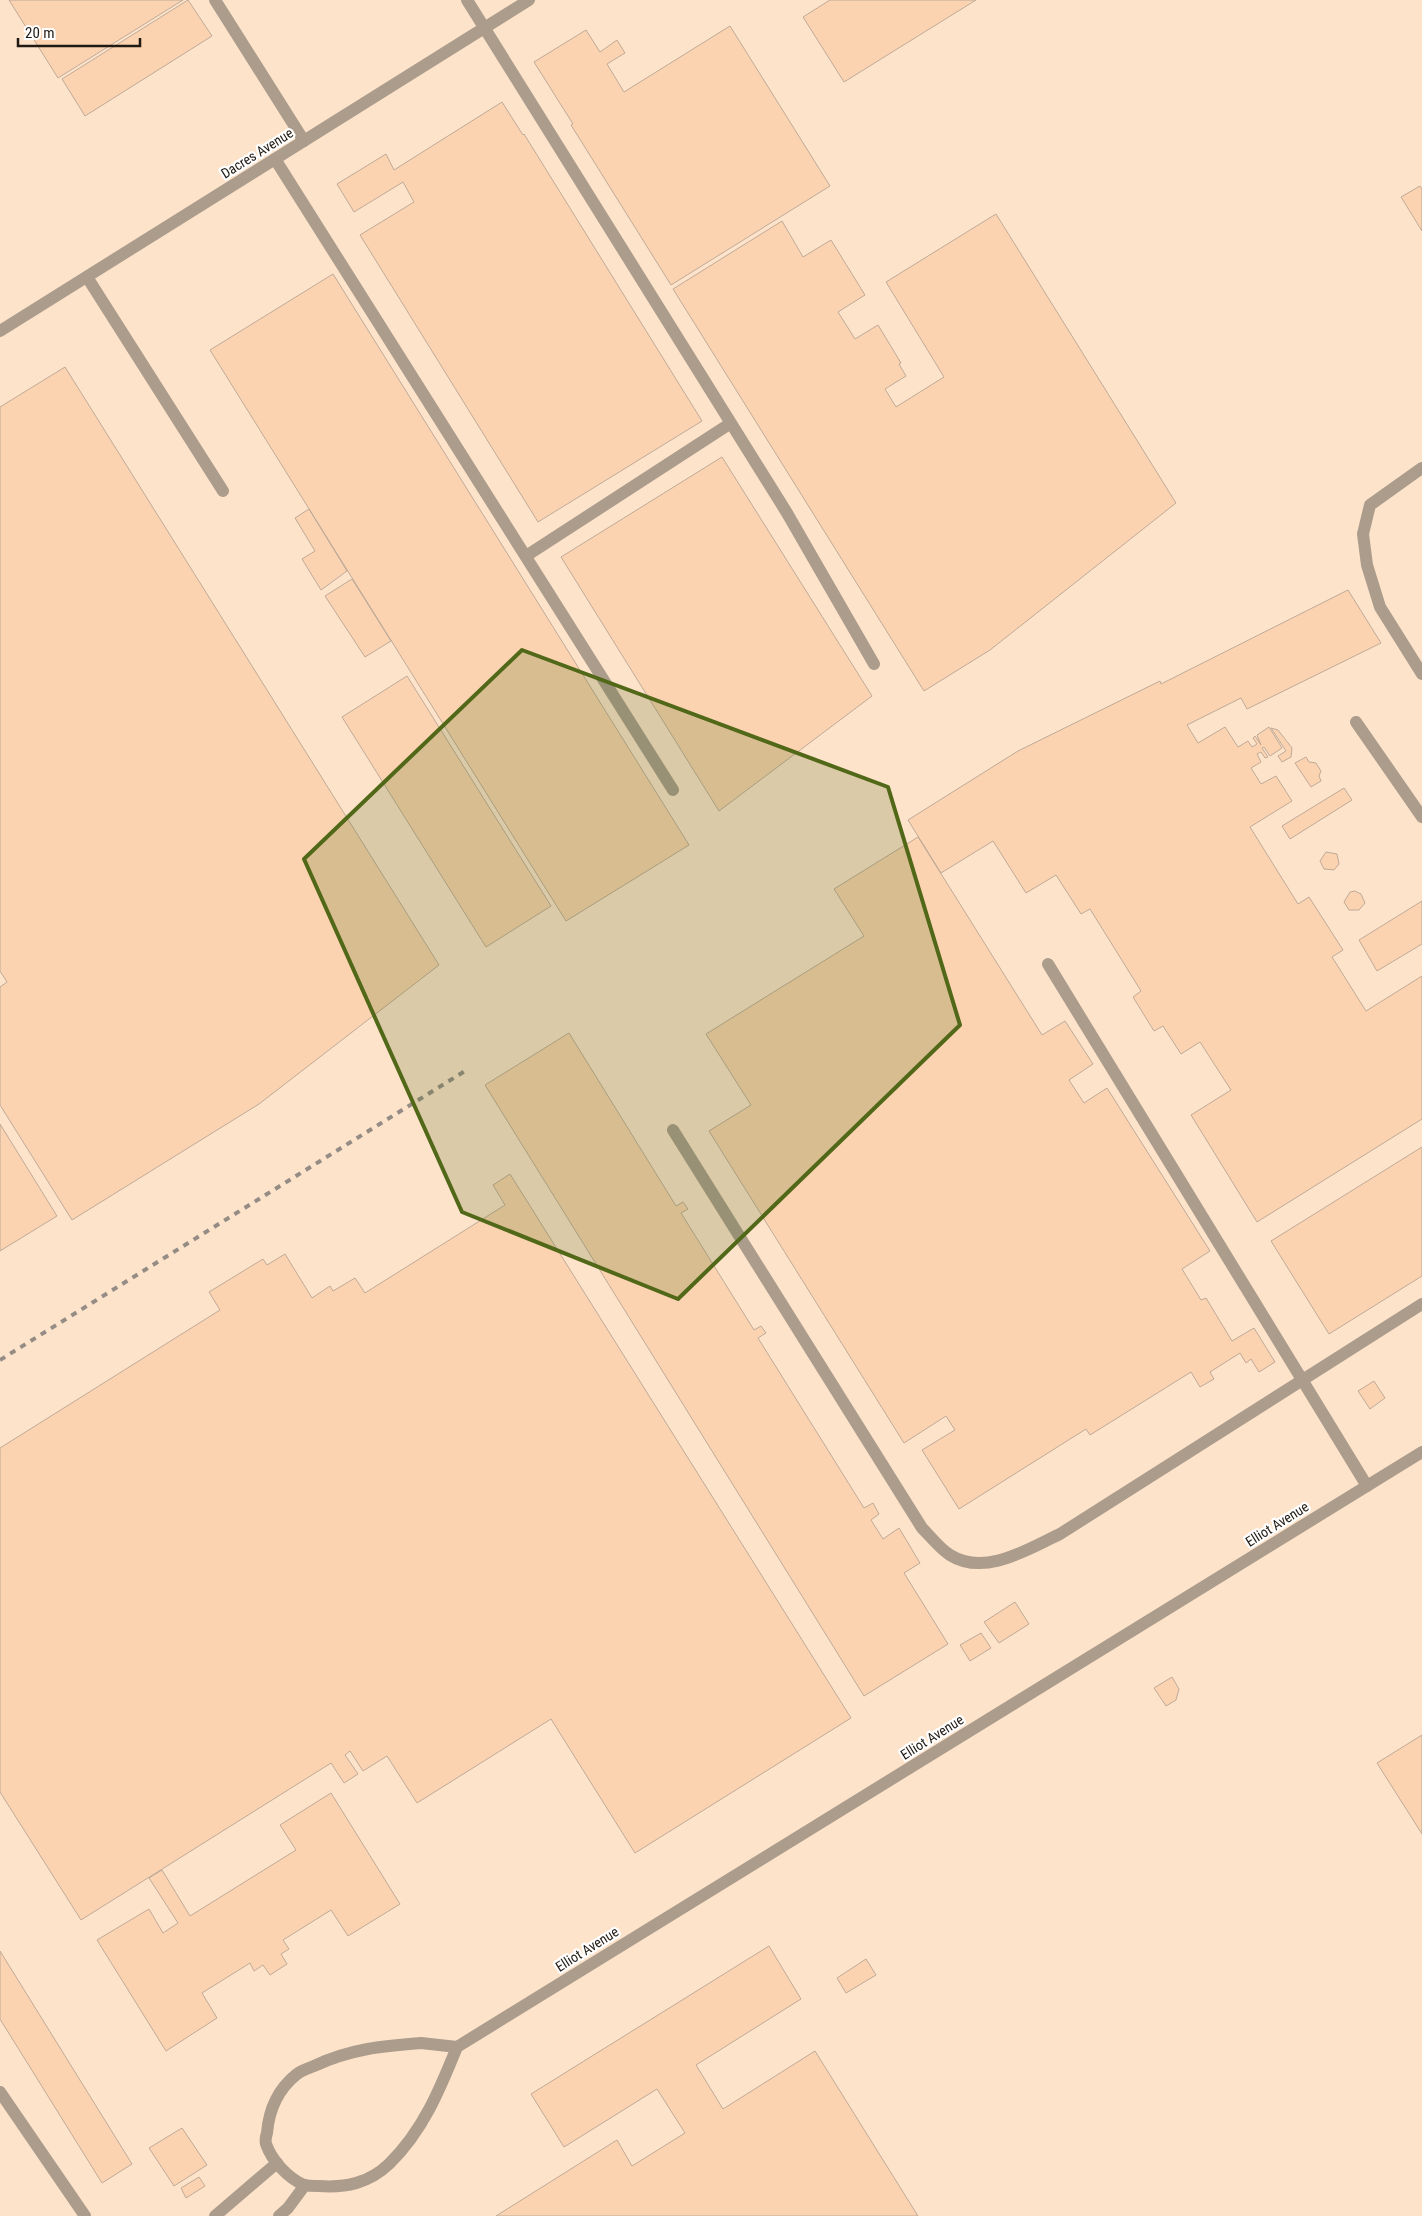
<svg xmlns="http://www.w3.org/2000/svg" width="1422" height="2216" font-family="'Roboto Condensed',sans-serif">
	<rect width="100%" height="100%" fill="#fcf4ec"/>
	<path fill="#fee3cb" d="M0,0H1422V2216H0Z"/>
	<path fill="#fbd3b0" stroke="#beaa98" d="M9,0H183L58,78Z
		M188,0L212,36L85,116L62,79Z
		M830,0H976L844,82L803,17Z
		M730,26L830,186L671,285L571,125L573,124L534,62L586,30L600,52L617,40L625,53L607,64L624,92Z
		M502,102L523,135L524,134L702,421L538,522L360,235L414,202L403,182L354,212L337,184L386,154L394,170Z
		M1420,186L1422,189V231L1401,197Z
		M996,214L1176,503L990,650L924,691L673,289L782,221L803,257L831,240L865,295L838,312L855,339L878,325L901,363L899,364L906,376L885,389L896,407L944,377L886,282Z
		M333,274L689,845L566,921L210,350Z
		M65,367L439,965L259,1104L72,1220L0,1105V987L7,982L0,971V407Z
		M722,457L872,696L719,811L561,557Z
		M309,509L347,571L321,590L302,559L315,551L295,518Z
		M352,579L391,641L365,657L325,596Z
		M1348,590L1381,643L1247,709L1241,698L1187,725L1198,743L1225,727L1238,747L1248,741L1252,747L1257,744L1253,738L1255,736L1261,745L1257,735L1269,727L1282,748L1270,756L1264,747L1262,748L1268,757L1265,758L1261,752L1257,754L1261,762L1251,768L1261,784L1276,776L1292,801L1250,827L1298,904L1309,897L1343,950L1332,957L1366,1011L1422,976V1119L1257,1222L1191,1115L1231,1090L1200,1042L1181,1054L1163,1026L1154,1031L1133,997L1141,991L1090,909L1081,914L1056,875L1026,893L993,841L941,873L908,820L1018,751L1160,681L1161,684Z
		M407,676L551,906L486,947L342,717Z
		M1271,728L1278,730L1292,748L1291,757L1282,762L1278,756L1286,751Z
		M1306,757L1309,762L1316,763L1321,771L1319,776L1321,781L1311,787L1295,763Z
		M1344,788L1352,800L1290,839L1282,826Z
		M918,837L1042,1035L1065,1021L1093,1064L1069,1080L1084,1103L1107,1088L1210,1251L1182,1269L1201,1300L1206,1298L1232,1341L1254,1328L1275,1362L1259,1372L1251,1359L1246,1363L1240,1353L1210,1372L1214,1379L1200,1387L1191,1372L1090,1435L1086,1429L959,1509L922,1450L955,1430L946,1416L904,1443L709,1131L751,1105L706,1034L864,936L834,889Z
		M1326,852L1337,854L1339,864L1334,870L1324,869L1320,861Z
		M1355,891L1361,894L1365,903L1359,910H1349L1344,902L1350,892Z
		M1422,901V944L1377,971L1359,940Z
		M569,1033L676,1206L683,1202L688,1209L681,1213L754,1330L761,1326L766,1333L758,1338L864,1508L873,1503L879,1514L871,1520L883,1539L899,1528L920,1563L904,1573L948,1644L864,1696L485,1085Z
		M0,1124L57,1216L0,1251Z
		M1422,1147V1276L1329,1334L1271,1241Z
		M510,1174L851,1718L635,1853L551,1719L417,1803L387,1756L363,1771L350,1751L345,1755L358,1774L344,1783L331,1763L81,1920L0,1792V1448L220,1310L209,1292L263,1259L267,1265L285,1254L312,1298L330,1286L333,1291L355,1278L365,1293L505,1205L493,1185Z
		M1374,1381L1385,1398L1370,1409L1358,1391Z
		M1015,1602L1029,1624L999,1643L984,1622Z
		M981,1633L991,1648L970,1661L960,1645Z
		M1172,1677L1179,1689L1176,1700L1166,1706L1154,1688Z
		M1422,1735V1834L1377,1763Z
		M331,1793L400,1904L348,1936L331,1910L283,1940L289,1949L281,1954L287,1964L270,1975L263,1965L254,1971L250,1963L202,1993L217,2018L166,2051L97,1940L149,1909L163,1933L178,1923L149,1878L162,1870L190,1916L296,1850L280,1825Z
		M769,1946L801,1999L696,2065L723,2109L815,2051L918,2216H496L617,2140L632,2166L685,2133L657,2089L564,2147L531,2094Z
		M0,1951L132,2164L102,2183L0,2019Z
		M866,1959L876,1975L846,1993L837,1978Z
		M182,2128L207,2165L174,2186L149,2148Z
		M199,2177L205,2186L186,2198L181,2188Z"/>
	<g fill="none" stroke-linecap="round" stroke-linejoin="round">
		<path stroke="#ac9c8c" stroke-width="12" d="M215,0L304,141
			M467,0L787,513L874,664
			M275,159L673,790
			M87,277L223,491
			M1422,468L1370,505L1363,534L1367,565L1380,607L1422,674
			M526,556L731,423
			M1356,722L1422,817
			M1048,964L1367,1486
			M673,1130L922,1528C931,1537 940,1549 950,1555C985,1577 1028,1549 1060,1534L1422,1304
			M0,2092L85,2216
			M215,2216L277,2163
			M279,2216L288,2208L305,2185"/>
		<path stroke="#ac9c8c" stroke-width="12" d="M0,331L529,0
			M421,2043L457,2047C440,2089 423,2131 389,2164C369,2183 346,2188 319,2186C315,2186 308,2186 304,2185C288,2178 272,2161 266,2144C265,2140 266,2136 267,2133C269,2109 278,2089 297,2074C302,2070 309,2068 314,2066C350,2049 382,2046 421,2043Z
			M457,2047L1422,1452"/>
		<path stroke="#958d85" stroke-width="4" stroke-dasharray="6 6" stroke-linecap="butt" d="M0,1360L465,1071"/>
	</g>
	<path fill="#506818" fill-opacity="0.2" stroke="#506818" stroke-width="4" stroke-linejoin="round" d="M522,650L888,787L960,1025L678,1299L462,1212L304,859Z"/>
	<g text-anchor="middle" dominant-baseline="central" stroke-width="4.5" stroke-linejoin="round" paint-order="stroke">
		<g font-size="14" fill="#211a13" stroke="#fff">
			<text transform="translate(257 153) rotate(-32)">Dacres Avenue</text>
			<text transform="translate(1277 1524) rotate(-32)">Elliot Avenue</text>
			<text transform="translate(932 1737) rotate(-32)">Elliot Avenue</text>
			<text transform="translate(587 1949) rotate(-32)">Elliot Avenue</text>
		</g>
	</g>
	<path d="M18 38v8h122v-8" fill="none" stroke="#211a13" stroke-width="2.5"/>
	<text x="25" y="38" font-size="15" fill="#211a13" stroke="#ffffff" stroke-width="4" paint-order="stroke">20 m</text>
</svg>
